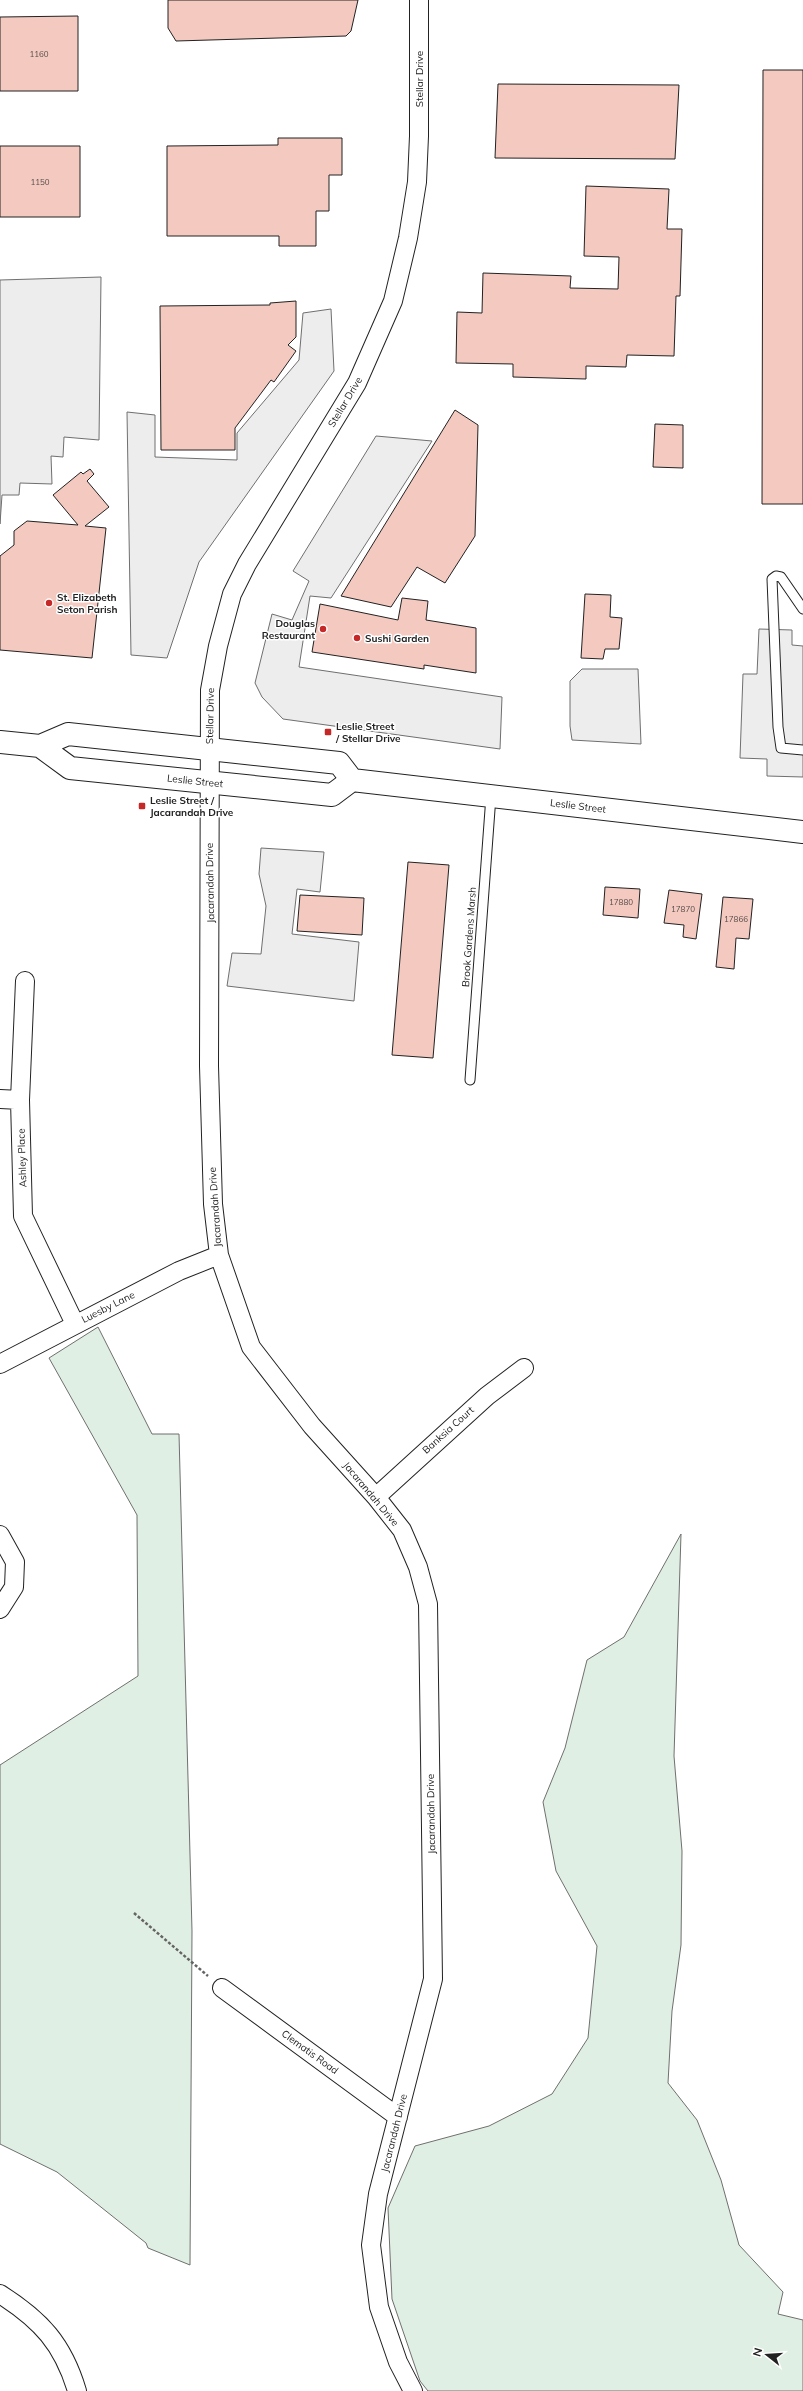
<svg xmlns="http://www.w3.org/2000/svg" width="803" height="2391" font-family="Mulish,sans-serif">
	<rect width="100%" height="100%" fill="#fff"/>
	<path fill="#e0efe3" stroke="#6f6f6f" d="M98,1327L152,1434H179L192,1931L190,2265L148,2248L146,2243L57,2172L0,2144V1765L138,1676L137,1515L49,1358Z
		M681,1534L674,1756L682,1851L681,1945L672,2011L668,2083L697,2120L721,2180L739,2245L783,2292L778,2314L803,2320V2391H428L420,2381L392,2299L388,2208L415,2146L489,2126L552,2094L588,2038L597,1946L556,1871L543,1802L565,1748L587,1660L624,1637Z"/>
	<path fill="#ededed" stroke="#6f6f6f" d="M101,277L99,440L64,437L63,457L51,456L52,484L20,483L19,495H2L0,524V280Z
		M331,309L334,371L199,562L167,658L131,655L127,412L155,415V457L237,460V433L299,360L303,313Z
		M376,436L432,441L331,598L310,596L299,667L502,697L500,749L283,719L262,697L255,683L272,614L292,620L309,581L293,571Z
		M759,629L792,630V645L803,646V777L767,776V759L740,758L743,674H757Z
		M582,669H638L641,744L572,740L570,726V681Z
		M261,848L324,852L320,892L297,889L292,934L359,942L354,1001L227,986L232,953L261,954L266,906L259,874Z"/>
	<path fill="#f3c9c0" stroke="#222" d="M168,0H358L351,31L346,36L176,41L168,28Z
		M78,16V91H0V17Z
		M763,70H803V504H762Z
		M498,84L679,85L675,159L495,158Z
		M278,138H342V175H329V211H316V246H279V236H167V146L278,145Z
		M0,146H80V217H0Z
		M586,186L669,189L667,229H682L680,296H676L674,356L627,355L626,367L586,366V379L513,377V364L456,363L457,312L482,313L483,273L571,276L570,288L618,289L619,257L584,256Z
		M296,301V337L288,345L296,351L274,382L271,380L235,428V450H161L160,306L270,305V303Z
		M455,410L478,425L475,536L445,583L417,567L391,607L341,596Z
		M655,424L683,425V468L653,467Z
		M90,469L94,474L87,481L109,507L85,526L106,528L92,658L0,650V556L14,545V531L27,521L78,525L53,495L81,472L83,474Z
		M585,594L611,595L610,617L622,618L619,649H605L603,659L581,658Z
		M402,598L428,601L426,620L476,628V673L424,665V669L312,652L320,604L398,620Z
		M408,862L449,865L433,1058L392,1055Z
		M605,887L640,889L638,918L603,915Z
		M669,890L702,894L696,939L683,937L684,925L664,923Z
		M300,895L364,898L362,935L297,931Z
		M723,897L753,899L749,939L736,938L734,969L716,967Z"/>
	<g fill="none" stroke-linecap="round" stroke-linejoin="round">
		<g stroke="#222" stroke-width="11">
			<path id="service" d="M803,609L781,577L776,576L772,579L778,727L781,748L803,750
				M470,1080L491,796"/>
		</g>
		<g stroke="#222" stroke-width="20">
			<path id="minor" d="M25,981L20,1100L23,1216L75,1324
				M0,1099L20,1100
				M0,1364L179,1271L219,1255
				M376,1497L487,1396L524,1368
				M0,1535L15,1562L14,1587L0,1609
				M222,1988L398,2117
				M0,2294C41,2320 63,2344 77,2391
				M413,2391L398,2362L379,2307L371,2245L378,2194L433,1979L428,1604L418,1567L402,1530L376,1497L312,1426L251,1347L219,1255L213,1204L209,1066L210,690L218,646L232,594L247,564L357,383L393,301L408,238L417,182L419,136V0"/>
		</g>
		<g stroke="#222" stroke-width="24">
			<path id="primary" d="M0,742L40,746L68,734L339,763L352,780
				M40,746L70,768L332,795L352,780L803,832"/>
		</g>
		<path stroke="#646464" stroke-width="2.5" stroke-dasharray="3 2" stroke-linecap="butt" d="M134,1913L208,1976"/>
		<use href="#service" stroke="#fff" stroke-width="9"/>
		<use href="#minor" stroke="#fff" stroke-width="18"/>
		<use href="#primary" stroke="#fff" stroke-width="22"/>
	</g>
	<g fill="#c62828" stroke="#fff" stroke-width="1.5">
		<circle cx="49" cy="603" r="4"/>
		<circle cx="323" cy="629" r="4"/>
		<circle cx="357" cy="638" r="4"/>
		<rect x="324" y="728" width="8" height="8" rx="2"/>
		<rect x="138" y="802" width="8" height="8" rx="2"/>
	</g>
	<g text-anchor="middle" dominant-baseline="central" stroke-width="3" stroke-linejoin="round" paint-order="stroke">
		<g font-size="8" fill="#564c4a">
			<text x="39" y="54">1160</text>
			<text x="40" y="182">1150</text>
			<text x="621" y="902">17880</text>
			<text x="683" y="909">17870</text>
			<text x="736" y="919">17866</text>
		</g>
		<g font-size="10" fill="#222" stroke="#fff">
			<text transform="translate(419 79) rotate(-90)">Stellar Drive</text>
			<text transform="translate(345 402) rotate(-59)">Stellar Drive</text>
			<text transform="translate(210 716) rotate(-89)">Stellar Drive</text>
			<text transform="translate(195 781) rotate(6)">Leslie Street</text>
			<text transform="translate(578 806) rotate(7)">Leslie Street</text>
			<text transform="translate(210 883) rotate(-91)">Jacarandah Drive</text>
			<text transform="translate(469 937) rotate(-86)">Brook Gardens Marsh</text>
			<text transform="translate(22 1158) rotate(-92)">Ashley Place</text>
			<text transform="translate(215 1207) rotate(-94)">Jacarandah Drive</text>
			<text transform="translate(108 1307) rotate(-27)">Luesby Lane</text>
			<text transform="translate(448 1430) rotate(-42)">Banksia Court</text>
			<text transform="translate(371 1494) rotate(50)">Jacarandah Drive</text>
			<text transform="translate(431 1814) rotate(-91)">Jacarandah Drive</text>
			<text transform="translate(310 2052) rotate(36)">Clematis Road</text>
			<text transform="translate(394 2133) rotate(-76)">Jacarandah Drive</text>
		</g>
		<g font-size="10" font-weight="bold" fill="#222" stroke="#fff" text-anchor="start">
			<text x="57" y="597">St. Elizabeth<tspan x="57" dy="12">Seton Parish</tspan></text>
			<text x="315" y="623" text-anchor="end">Douglas<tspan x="315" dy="12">Restaurant</tspan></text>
			<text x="365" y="638">Sushi Garden</text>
			<text x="336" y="726">Leslie Street<tspan x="336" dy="12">/ Stellar Drive</tspan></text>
			<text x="150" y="800">Leslie Street /<tspan x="150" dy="12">Jacarandah Drive</tspan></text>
		</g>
	</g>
	<g transform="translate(767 2355) rotate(287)" stroke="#ffffff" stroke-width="3" paint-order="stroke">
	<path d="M0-3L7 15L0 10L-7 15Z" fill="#222222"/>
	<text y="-6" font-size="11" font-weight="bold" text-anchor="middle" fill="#222222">N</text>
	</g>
</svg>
